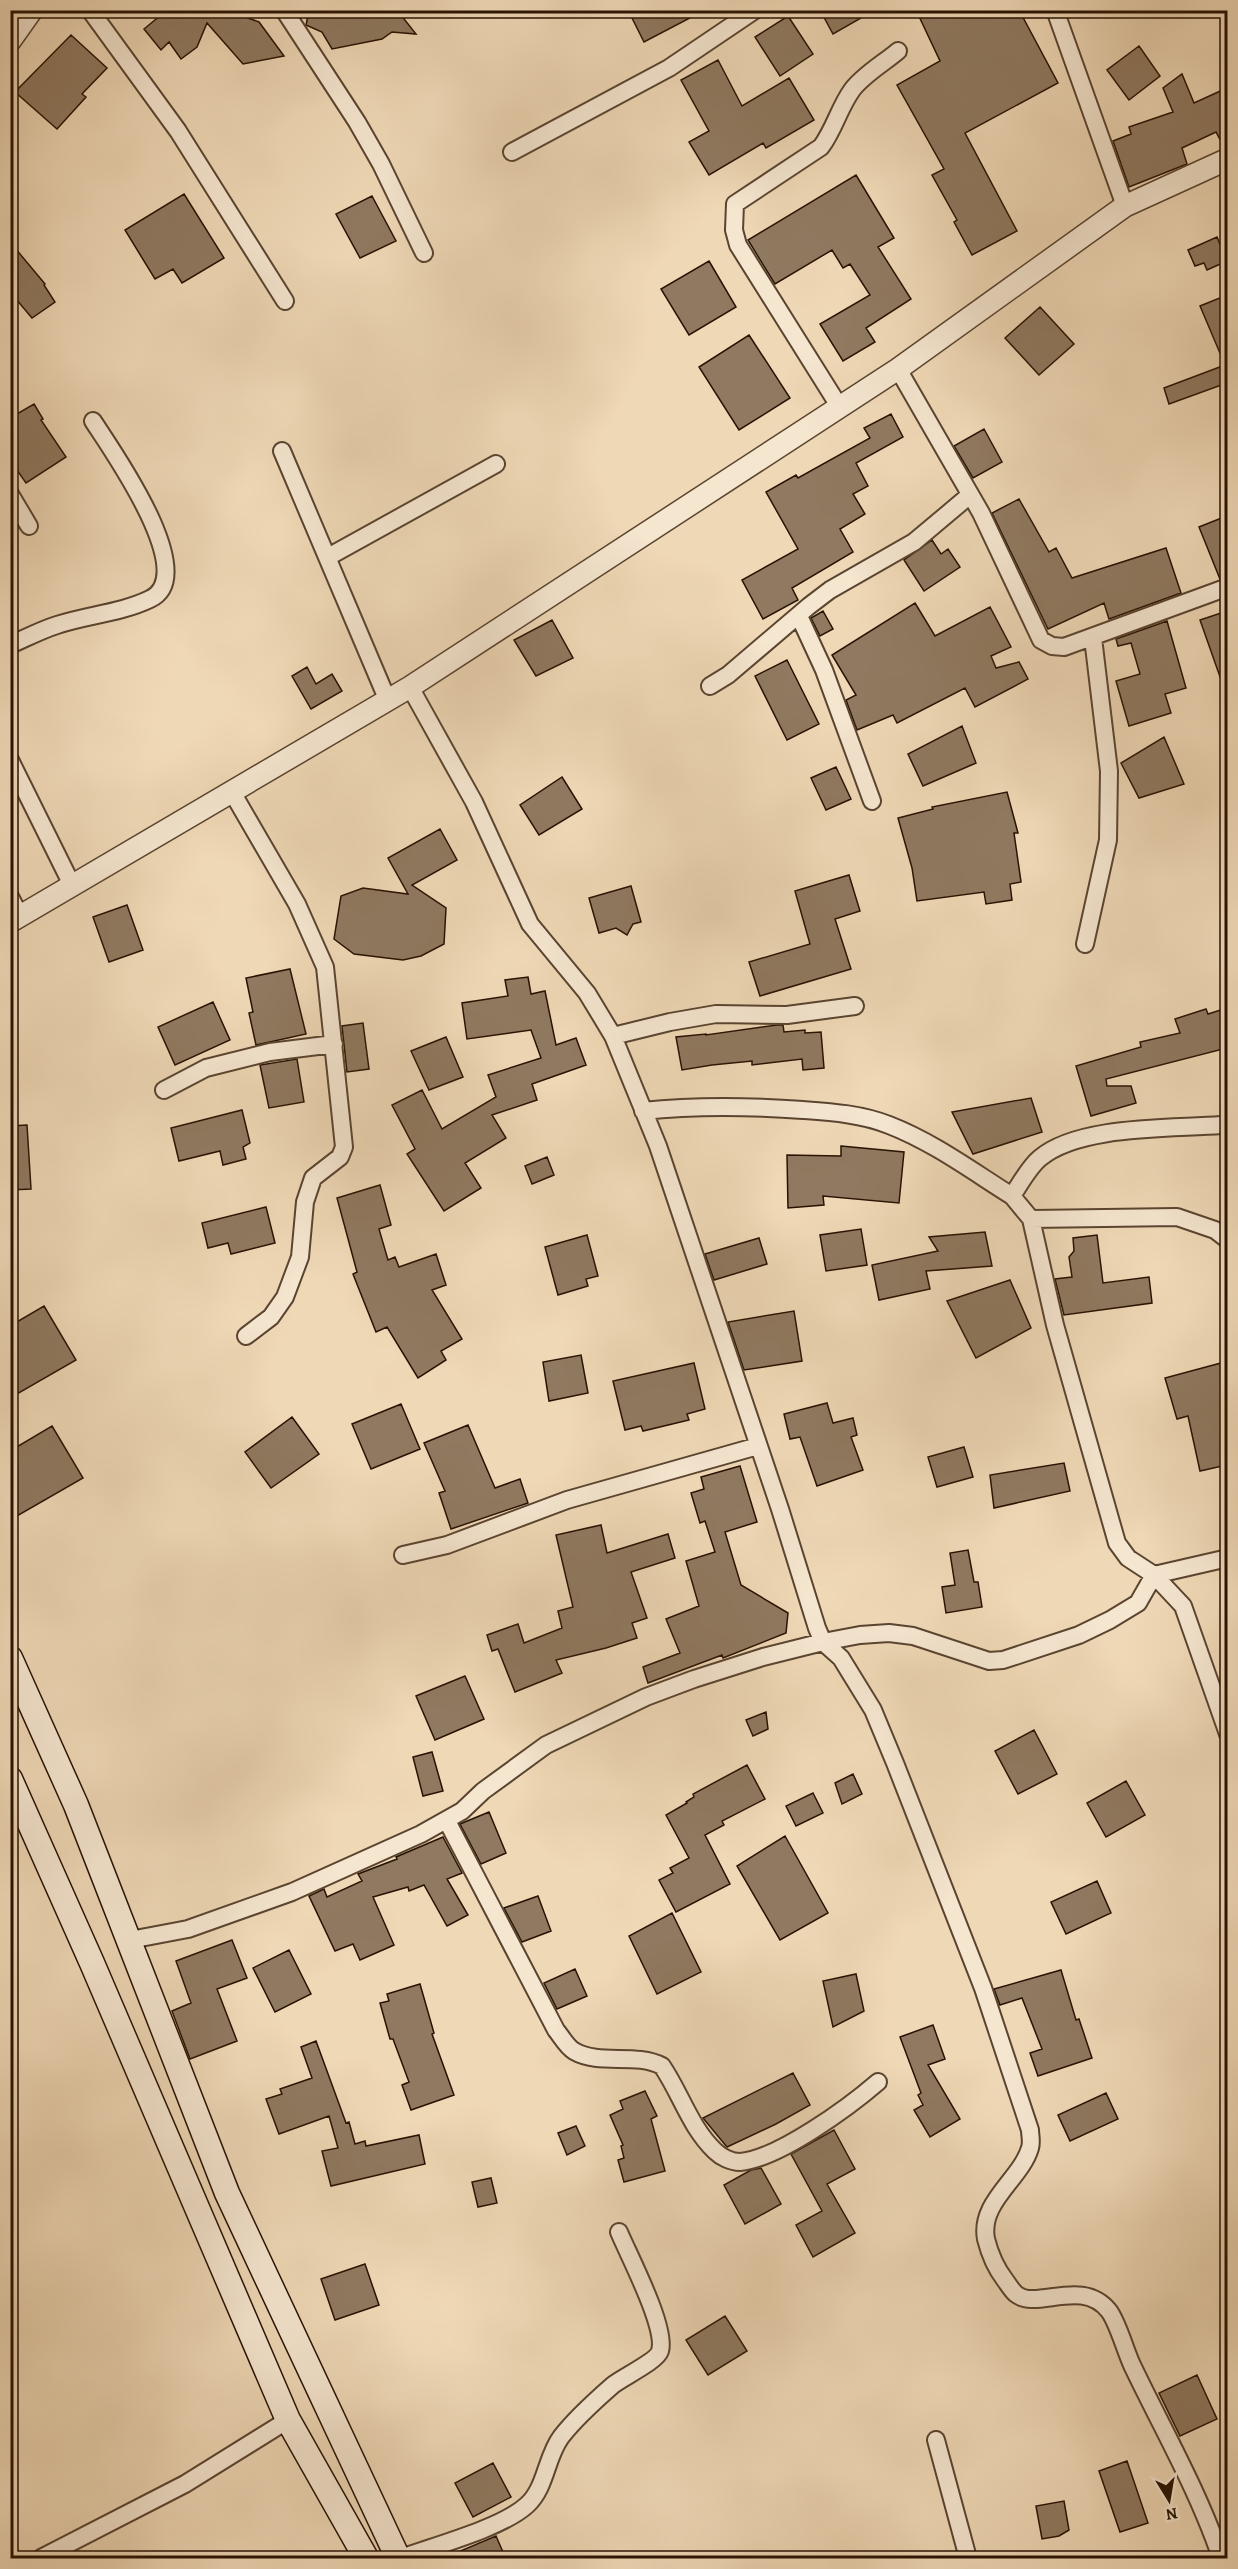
<svg xmlns="http://www.w3.org/2000/svg" width="1238" height="2569" font-family="Alegreya,serif">
	<rect width="100%" height="100%" fill="#efd8b6"/>
	<filter id="stains"><feTurbulence type="fractalNoise" baseFrequency=".00333" numOctaves="4"/><feColorMatrix values="0 0 0 0 .2 0 0 0 0 .09 0 0 0 0 .02 0 0 0 .5 -.17"/></filter>
	<radialGradient id="worn" r=".72"><stop offset=".6" stop-color="#630" stop-opacity="0"/><stop offset="1" stop-color="#630" stop-opacity=".3"/></radialGradient>
	<path fill="#8f7960" stroke="#281203" stroke-width="1.5" d="M167,10H226L259,22L284,56L243,64L207,23L197,47L181,59L169,42L161,50L144,29Z
		M309,10H397L416,34L392,32L382,39L332,49L322,32L306,25Z
		M628,10H705L644,42Z
		M820,10H875L833,34Z
		M916,10H1019L1058,83L965,133L1017,231L972,255L954,222L957,220L932,175L944,169L897,85L940,61Z
		M788,16L813,54L780,76L755,37Z
		M71,35L107,68L82,94L86,97L57,129L15,92Z
		M1139,46L1160,76L1129,100L1107,70Z
		M718,60L742,106L789,78L814,120L766,148L763,143L709,175L689,142L709,131L681,80Z
		M1182,74L1194,103L1227,88V147H1224L1216,132L1182,148L1187,164L1129,187L1113,141L1131,134L1129,127L1173,112L1163,88Z
		M856,175L894,238L878,247L911,299L866,328L875,342L843,361L820,324L870,295L850,264L843,268L832,250L775,284L748,240Z
		M184,194L224,258L182,283L173,269L155,279L125,230Z
		M372,196L396,241L360,258L336,214Z
		M1217,237L1227,261L1207,270L1204,263L1195,266L1188,250Z
		M10,242L45,284L44,285L55,302L32,318L10,292Z
		M709,261L736,307L689,335L661,289Z
		M1227,295V383L1169,404L1164,388L1225,365L1200,306Z
		M1040,307L1074,344L1039,375L1005,338Z
		M749,335L790,398L739,430L699,367Z
		M34,404L43,419L41,420L66,457L26,483L10,460V418Z
		M891,414L903,437L856,463L868,486L853,494L865,514L840,529L853,552L792,588L798,600L763,619L742,580L798,549L766,492L796,475L798,478L870,438L864,428Z
		M984,429L1002,462L973,478L954,446Z
		M1019,499L1049,552L1056,548L1072,578L1166,548L1181,593L1109,619L1104,603L1048,629L992,513Z
		M1224,517L1227,526V577L1220,579L1199,527Z
		M932,540L941,554L948,549L960,567L924,591L904,560Z
		M915,603L935,636L990,607L1011,647L991,656L996,668L1019,662L1028,679L975,707L965,688L897,723L893,715L857,730L846,700L856,695L832,655Z
		M823,611L833,629L820,636L811,618Z
		M1227,611V691H1225L1200,620Z
		M552,620L573,658L536,676L514,640Z
		M1167,621L1186,688L1165,694L1171,713L1129,726L1116,681L1140,674L1131,643L1118,646L1116,639Z
		M787,660L819,724L787,740L755,676Z
		M307,667L316,684L332,674L342,691L311,709L292,676Z
		M962,726L976,763L923,786L908,754Z
		M1164,737L1184,784L1139,798L1121,763Z
		M836,767L851,799L826,810L811,778Z
		M562,777L582,809L539,835L520,805Z
		M1007,792L1018,833H1014L1021,882L1010,884L1012,900L986,904L984,892L917,901L912,868L898,818L933,809L932,807Z
		M440,829L457,860L412,885L446,908L444,944L421,956L403,960L354,954L334,939L341,896L363,888L408,894L388,858Z
		M849,875L860,911L835,919L851,969L760,996L749,962L810,944L795,891Z
		M631,886L641,922L633,924L627,935L616,928L599,933L589,898Z
		M127,905L143,950L109,962L93,917Z
		M290,969L306,1034L256,1045L249,1013L253,1012L246,978Z
		M528,977L531,994L545,991L556,1045L576,1038L586,1065L532,1084L537,1100L492,1115L506,1138L465,1163L481,1188L444,1211L407,1154L415,1149L392,1105L422,1090L442,1129L496,1097L488,1075L541,1058L531,1030L467,1039L462,1003L508,996L505,980Z
		M213,1002L230,1040L175,1065L158,1027Z
		M1227,1008V1048L1106,1079L1107,1086H1131L1136,1103L1091,1116L1076,1066L1141,1047L1140,1042L1180,1033L1175,1019L1206,1009L1208,1014Z
		M363,1023L369,1069L347,1072L342,1026Z
		M777,1025H783L784,1032L805,1030V1033L821,1032L824,1068L803,1070L802,1059L752,1065V1061L712,1065L682,1070L676,1037L706,1034V1035Z
		M446,1037L463,1077L429,1090L411,1051Z
		M297,1059L304,1102L269,1108L260,1065Z
		M1031,1098L1042,1132L973,1154L952,1112Z
		M242,1110L250,1143L243,1147L246,1159L223,1165L220,1151L179,1161L171,1128Z
		M27,1125L31,1189L10,1190V1126Z
		M841,1146L904,1152L899,1203L823,1196L824,1205L788,1208L787,1155L841,1156Z
		M547,1157L554,1175L532,1184L525,1166Z
		M380,1185L391,1225L379,1229L388,1260L395,1257L399,1267L436,1254L446,1285L432,1290L462,1339L441,1351L446,1360L418,1378L387,1327L376,1332L353,1274L357,1272L337,1198Z
		M266,1207L275,1243L231,1254L228,1243L208,1248L202,1223Z
		M861,1229L867,1265L826,1271L820,1235Z
		M985,1232L992,1266L926,1271L930,1289L879,1300L872,1265L938,1251L929,1237Z
		M587,1235L598,1276L586,1279L588,1286L558,1295L545,1247Z
		M1097,1235L1103,1283L1149,1277L1152,1303L1064,1315L1055,1279L1072,1277L1069,1257L1074,1251L1073,1238Z
		M759,1238L767,1264L714,1280L705,1254Z
		M1010,1280L1031,1328L976,1358L947,1301Z
		M44,1306L76,1360L10,1398V1326Z
		M794,1311L802,1361L744,1370L728,1322Z
		M581,1355L588,1393L549,1401L543,1362Z
		M694,1363L705,1409L687,1414L689,1420L643,1431L641,1426L625,1430L613,1381Z
		M1221,1363L1227,1388V1465L1200,1471L1188,1416L1177,1419L1165,1378Z
		M827,1403L833,1423L853,1418L857,1435L851,1437L863,1470L817,1486L800,1437L790,1439L784,1414Z
		M401,1404L420,1449L371,1469L352,1424Z
		M292,1417L319,1454L271,1488L245,1452Z
		M468,1425L495,1488L520,1479L528,1503L451,1529L439,1493L445,1491L424,1443Z
		M52,1426L83,1478L10,1520V1451Z
		M964,1447L973,1477L937,1487L928,1457Z
		M1064,1463L1070,1491L994,1508L990,1475Z
		M740,1466L757,1522L725,1532L741,1585L788,1613L786,1633L723,1658L722,1655L648,1683L643,1667L680,1653L666,1619L699,1606L686,1561L715,1552L705,1521L700,1523L691,1493L704,1489L701,1477Z
		M601,1525L607,1553L668,1534L675,1558L631,1572L647,1618L632,1623L637,1638L606,1648L556,1660L562,1673L515,1692L498,1649L492,1651L487,1635L518,1624L524,1643L562,1628L558,1611L573,1607L556,1535Z
		M968,1550L974,1582H978L982,1607L946,1613L942,1587L955,1585L950,1553Z
		M465,1676L484,1719L435,1740L416,1696Z
		M766,1712L768,1729L753,1736L746,1720Z
		M1034,1730L1057,1774L1018,1794L995,1751Z
		M432,1752L443,1791L423,1796L413,1757Z
		M747,1765L765,1799L722,1821L724,1825L705,1835L730,1884L676,1912L659,1880L673,1873L670,1868L689,1858L666,1815L687,1803L686,1802L694,1797L693,1794Z
		M853,1774L862,1794L842,1804L835,1783Z
		M1126,1781L1145,1815L1106,1837L1087,1803Z
		M813,1793L823,1813L796,1826L786,1806Z
		M489,1812L506,1853L481,1864L460,1824Z
		M785,1836L828,1913L780,1940L737,1866Z
		M443,1837L462,1873L447,1879L468,1915L447,1926L424,1885L409,1891L408,1887L373,1897L394,1945L360,1960L353,1944L335,1951L309,1896L324,1889L327,1897L362,1881L358,1874L397,1859L396,1857Z
		M1097,1881L1111,1913L1066,1934L1051,1902Z
		M538,1896L551,1931L522,1942L504,1908Z
		M672,1913L701,1972L657,1994L629,1936Z
		M232,1940L247,1978L217,1989L237,2041L190,2059L172,2011L191,2003L176,1961Z
		M289,1950L311,1994L275,2012L253,1968Z
		M575,1969L587,1996L557,2009L544,1983Z
		M1061,1970L1076,2020L1079,2019L1092,2058L1038,2076L1030,2053L1042,2049L1022,1998L1000,2005L994,1989Z
		M856,1974L864,2011L833,2027L823,1981Z
		M420,1984L434,2033L432,2034L454,2095L411,2110L402,2085L409,2082L393,2039H390L380,2003L389,2001L387,1994Z
		M933,2025L945,2059L928,2065L960,2119L930,2137L914,2110L923,2105L918,2095L921,2093L900,2037Z
		M316,2041L346,2123L349,2122L355,2144L365,2141L366,2146L419,2135L425,2164L331,2186L322,2151L338,2148L329,2116L279,2134L266,2099L282,2094L280,2089L312,2078L301,2047Z
		M793,2073L810,2105L776,2124L727,2147L703,2118Z
		M645,2091L657,2116L651,2119L665,2171L624,2182L618,2160L624,2158L621,2146L623,2145L610,2115L623,2109L620,2101Z
		M1106,2093L1118,2119L1070,2141L1058,2115Z
		M576,2126L585,2146L567,2155L558,2133Z
		M834,2130L855,2169L827,2184L855,2233L813,2257L796,2225L822,2211L791,2154Z
		M761,2168L781,2204L745,2224L724,2185L751,2170Z
		M491,2178L497,2203L478,2207L472,2182Z
		M365,2264L379,2305L335,2320L321,2279Z
		M725,2316L747,2351L708,2375L686,2340Z
		M1197,2375L1217,2419L1180,2436L1159,2393Z
		M1127,2461L1148,2523L1120,2532L1099,2471Z
		M493,2463L511,2497L473,2517L455,2483Z
		M1064,2501L1069,2530L1059,2536L1042,2539L1036,2506Z
		M496,2536L506,2559H444V2558Z"/>
	<g fill="none" stroke-linecap="round" stroke-linejoin="round">
		<g stroke="#5a4430" stroke-width="20">
			<path id="minor" d="M90,10L178,131L285,301
				M284,10L357,122L381,164L424,253
				M1055,10L1125,206
				M512,152L669,68L755,10
				M898,369L981,513L1041,640L1052,646L1064,647L1228,587
				M839,406L738,245L734,230L735,204L821,147C834,130 839,108 852,90C863,75 884,63 898,51
				M282,451L388,701
				M10,494L29,526
				M328,557L496,464
				M799,616L824,670L872,801
				M10,645C26,638 41,630 57,625C87,615 121,613 150,599C201,575 111,449 93,421
				M710,686L728,675L809,606L830,590L914,542L970,495
				M410,687L474,802L530,924L587,993L613,1036L658,1146L780,1509L817,1628L823,1642L841,1658L873,1710L895,1763L983,1988L1030,2130C1030,2135 1032,2142 1030,2148C1021,2179 979,2202 986,2239C990,2255 995,2267 1005,2280C1008,2284 1012,2291 1016,2294C1036,2311 1082,2277 1109,2311C1118,2323 1125,2350 1132,2365C1162,2428 1199,2492 1221,2558
				M10,760L72,885
				M232,792L297,904L325,967L344,1147L340,1157L313,1178L305,1202L300,1257L285,1297L271,1317L246,1336
				M10,897L20,916
				M1085,944L1108,840L1109,771L1093,638
				M613,1036L670,1022L716,1014L787,1015L855,1006
				M164,1090L206,1068L270,1052L334,1044
				M643,1111C697,1105 749,1106 803,1110C831,1112 862,1114 889,1125C933,1142 972,1171 1012,1196L1031,1219L1055,1325L1117,1543L1128,1558L1154,1575L1183,1606L1228,1734
				M1012,1196C1020,1184 1029,1167 1040,1158C1079,1125 1171,1129 1221,1125
				M1031,1219L1177,1217L1215,1230L1228,1240
				M403,1555L447,1545L567,1500L758,1446
				M447,1821L556,2030C561,2036 567,2047 574,2051C600,2066 635,2052 662,2066C681,2094 690,2127 715,2151C721,2157 731,2162 740,2162C778,2159 849,2107 878,2082
				M130,1940L188,1929L292,1892L421,1834L462,1811L483,1791L546,1745L646,1697L694,1679L763,1657L823,1642L860,1635L889,1633L913,1636L989,1661L1003,1660L1079,1635L1110,1620L1138,1603L1154,1575L1228,1558
				M936,2440L968,2558
				M41,2558L185,2484L288,2420
				M401,2558C434,2546 502,2528 527,2505C546,2488 546,2457 561,2437C574,2420 597,2399 613,2385C623,2377 657,2361 660,2351C667,2328 629,2256 619,2232"/>
		</g>
		<g stroke="#5a4430" stroke-width="24">
			<path id="tertiary" d="M10,41L32,10
				M10,922L410,687L898,369L1125,206L1228,159"/>
		</g>
		<g stroke="#281203" stroke-width="27">
			<path id="secondary" d="M10,1658L76,1805L227,2193L398,2558
				M10,1779L92,1963L288,2420L366,2558"/>
		</g>
		<use href="#minor" stroke="#f5e6d0" stroke-width="16"/>
		<use href="#tertiary" stroke="#f5e6d0" stroke-width="21"/>
		<use href="#secondary" stroke="#f5e6d0" stroke-width="24"/>
	</g>
	<rect width="1238" height="2569" fill="none" stroke="#efd8b6" stroke-width="36"/>
	<rect x="12" y="12" width="1214" height="2545" fill="none" stroke="#281203" stroke-width="3"/>
	<rect x="18" y="18" width="1202" height="2533" fill="none" stroke="#281203" stroke-width="1.5"/>
	<g transform="translate(1169 2500) rotate(169)" stroke="#f5e6d0" stroke-width="4.5" paint-order="stroke">
	<path d="M0-4.5L10 22L0 15L-10 22Z" fill="#281203"/>
	<text y="-9" font-size="16" font-weight="bold" text-anchor="middle" fill="#281203">N</text>
	</g>
	<rect width="100%" height="100%" filter="url(#stains)"/>
	<rect width="100%" height="100%" fill="url(#worn)"/>
</svg>
